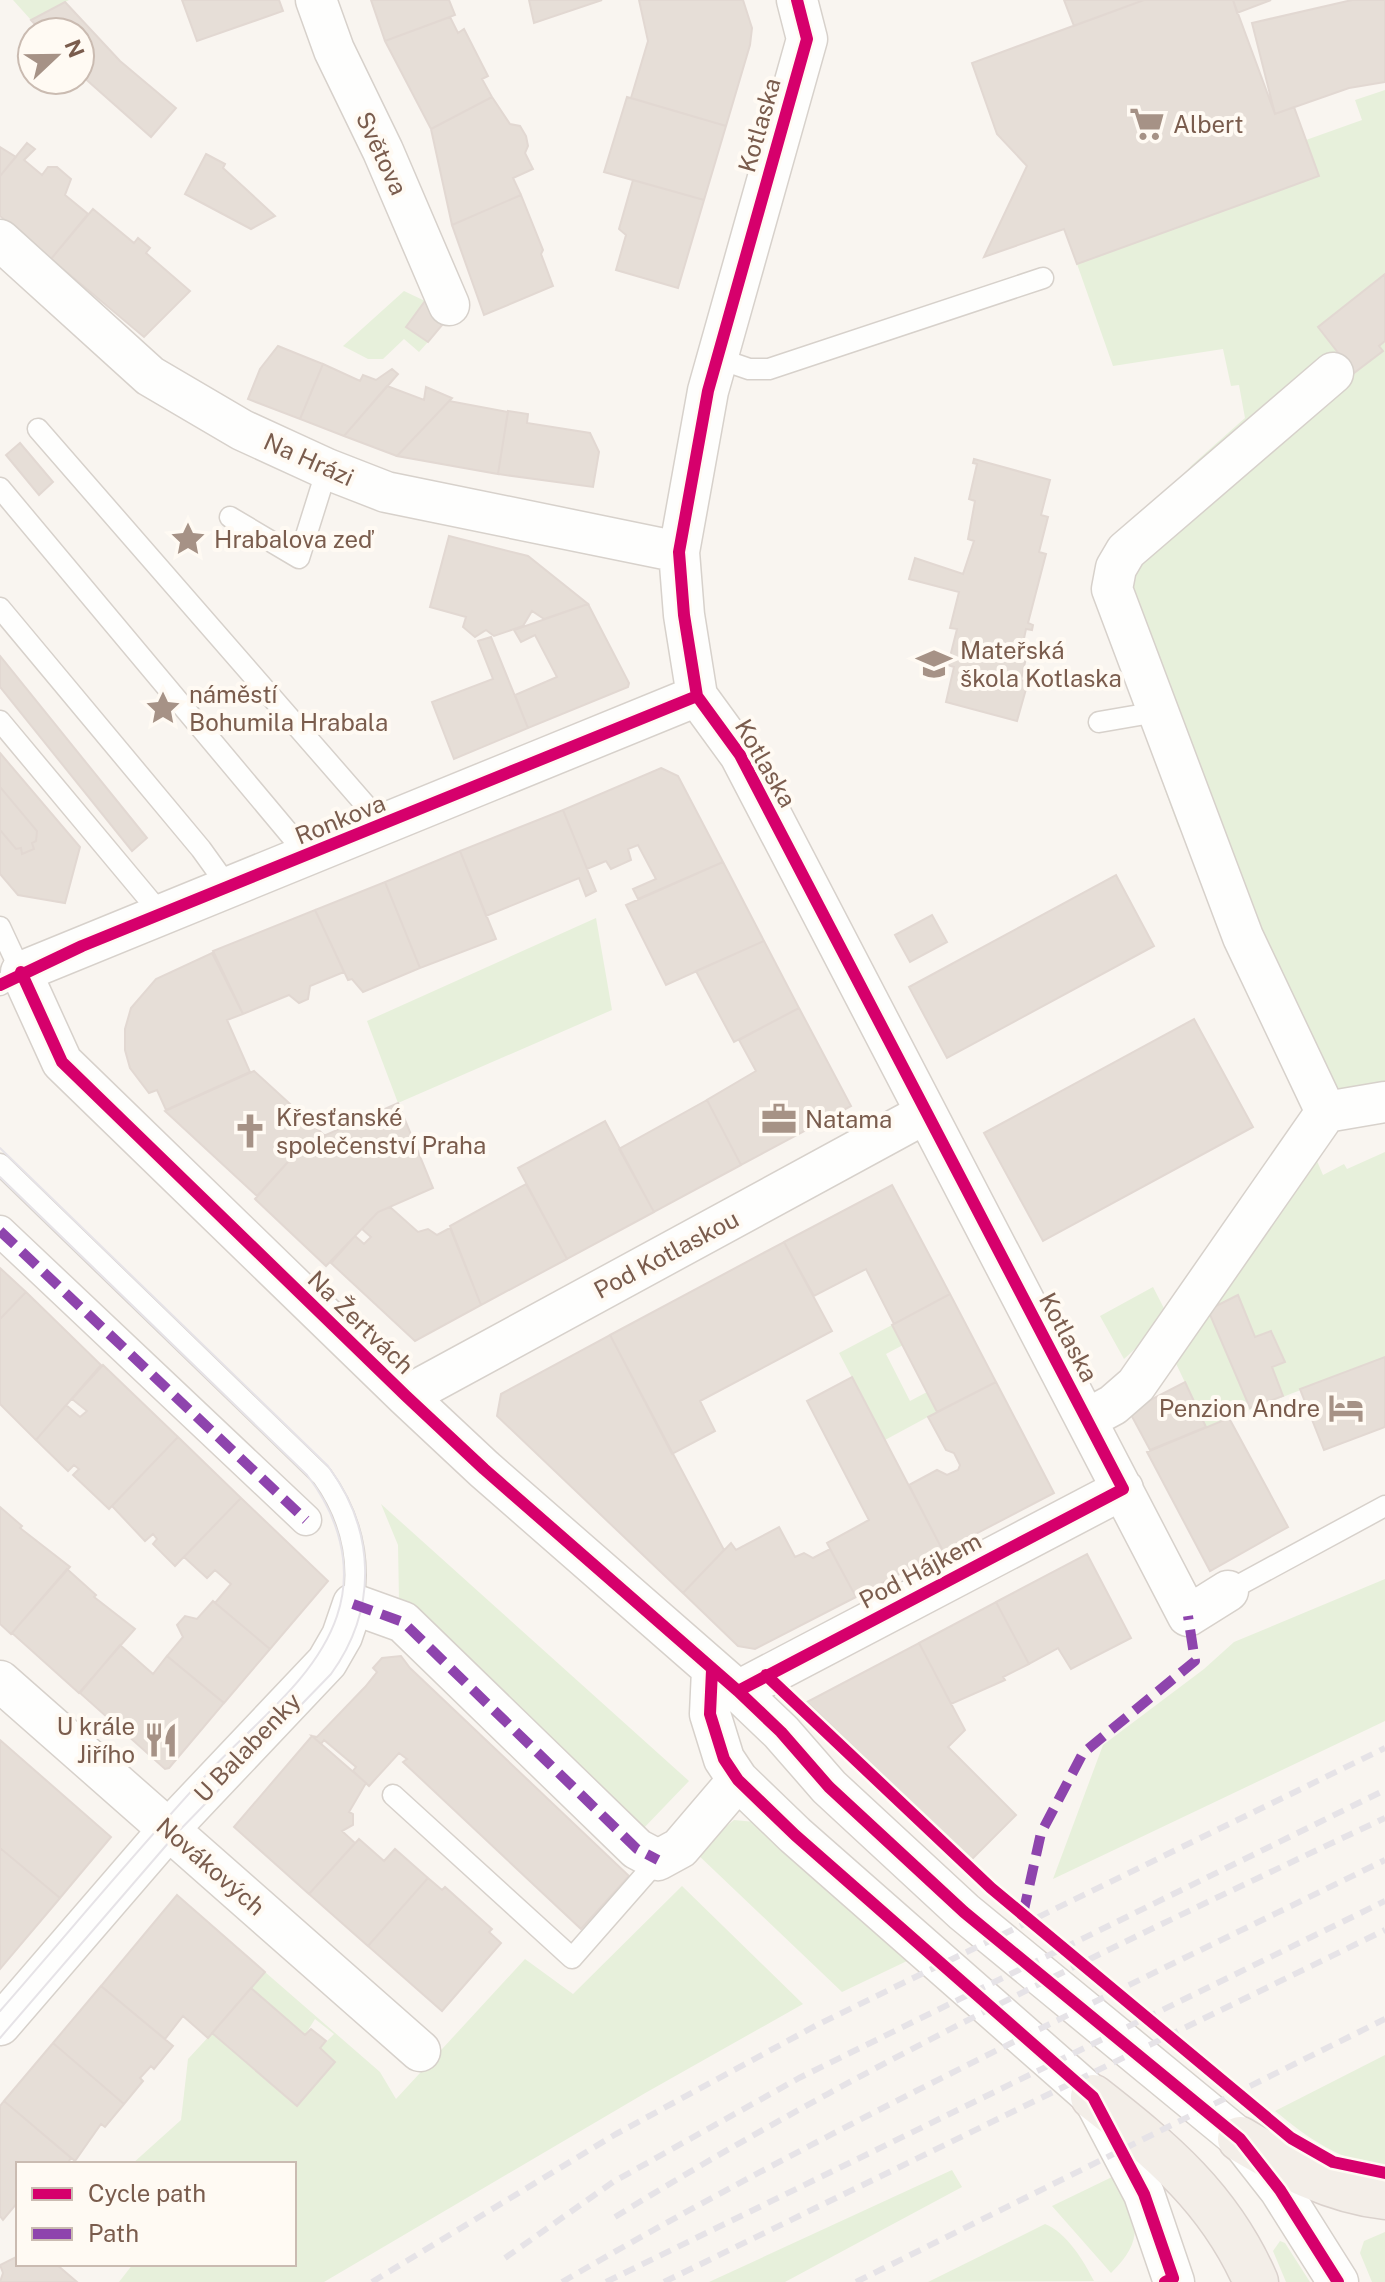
<svg xmlns="http://www.w3.org/2000/svg" width="1385" height="2282" font-family="'Public Sans',sans-serif">
	<rect width="100%" height="100%" fill="#f9f5f0"/>
	<path fill="#e7f0db" fill-rule="evenodd" d="M13,0H69L31,20Z
		M1385,90V1086L1372,1083L1338,1092L1318,1084L1178,826L1109,635L1096,569L1192,465L1245,418L1239,385L1231,386L1223,349L1113,366L1077,264L1319,176L1306,140L1362,120L1355,100Z
		M404,291L425,301L407,327L428,342L419,352L404,339L383,359H368L343,346Z
		M596,918L612,1010L398,1103L367,1021Z
		M1385,1152V1357L1206,1427L1172,1355L1314,1154L1323,1175L1344,1164L1347,1169ZM1238,1296L1255,1337L1272,1331L1285,1362L1272,1367L1282,1396L1250,1408L1208,1310Z
		M1153,1287L1169,1318L1124,1359L1100,1316Z
		M892,1325L903,1345L886,1354L910,1401L927,1392L937,1412L885,1440L839,1353Z
		M381,1504L689,1781L641,1831L399,1600L398,1545Z
		M1385,1579V1721L1053,1879L1103,1745L1204,1669L1234,1642Z
		M734,1820L755,1822L907,1961L842,1992L695,1852Z
		M682,1886L803,2004L647,2092L324,2282H119L133,2264H294V2164H132L181,2120L188,2059L212,2033L296,2106L335,2062L320,2048L334,2034L315,2019L305,2035L251,1988L265,1972L380,2072L396,2099L525,1959L573,1994Z
		M1385,2055V2165C1341,2163 1307,2137 1275,2111Z
		M952,2170L962,2187L785,2282H709Z
		M1112,2177C1138,2215 1147,2239 1111,2273L1052,2206Z
		M1045,2224C1066,2232 1084,2261 1094,2281L928,2282Z
		M1385,2232V2282H1372L1360,2253L1364,2241Z
		M1280,2241L1285,2243L1310,2282H1286L1273,2251Z"/>
	<path fill="#e6ded7" stroke="#e2d8d2" stroke-width="2" d="M182,0H279L283,11L197,41Z
		M371,0H449L455,15L385,41Z
		M529,0H602L534,23Z
		M639,0H743L752,28L750,45L726,126L631,98L648,41Z
		M1064,0H1144L1074,26Z
		M1144,0H1233L1275,114L1294,107L1319,176L1077,264L1064,229L984,257L1027,166L997,134L972,63Z
		M1233,0H1271L1237,13Z
		M1352,0H1385V82L1349,88L1275,114L1252,23Z
		M65,2L120,61L176,108L151,137L80,74V32H42L31,20Z
		M450,17L458,33L464,29L488,76L482,79L492,97L431,129L385,41Z
		M492,97L510,124L520,126L526,136L528,146L525,153L533,169L513,178L521,195L452,225L431,129Z
		M627,97L726,126L704,200L604,172Z
		M27,143L35,149L24,160L42,175L48,167H57L71,179L65,195L88,214L51,259L0,216V176Z
		M0,147L16,157L0,176Z
		M206,154L225,164L223,168L275,216L251,229L185,194Z
		M633,180L704,200L678,288L616,270L626,235L619,229Z
		M521,195L543,250L541,254L553,286L484,315L452,225Z
		M93,209L134,243L138,238L150,248L146,253L190,291L144,337L51,259Z
		M1385,274V341L1379,346L1383,351L1354,373L1318,327Z
		M425,301L453,312L428,342L406,327Z
		M278,346L323,364L300,419L248,399L260,369Z
		M323,364L360,381L363,375L376,380L392,369L398,374L344,436L300,419Z
		M387,386L424,400L426,387L452,398L397,456L344,436Z
		M449,401L508,412L498,474L397,456Z
		M508,411L528,414L527,423L590,433L599,452L593,487L498,474Z
		M20,443L53,482L39,495L6,455Z
		M974,459L1050,480L1041,515L1048,517L1039,552L1046,554L1028,623L1033,625L1032,630L1026,629L1023,643L1029,645L1021,680L1028,682L1017,721L946,702L954,667L948,665L957,629L950,628L959,592L909,579L915,558L963,574L974,541L968,539L975,501L969,499L977,464L973,463Z
		M449,536L528,556L588,604L544,619L532,611L523,626L494,636L486,630L475,637L463,627L466,617L430,607Z
		M588,604L629,683L628,687L528,728L515,695L557,677L535,635L521,642L514,630Z
		M491,637L528,728L454,759L432,702L493,679L478,641Z
		M0,656L147,838L132,851L0,687Z
		M0,753L80,847L65,903L18,895L0,874V830L16,849L21,848L22,854L34,849L32,843L36,841L37,831L0,787Z
		M661,768L678,776L723,862L638,899L633,889L656,879L638,845L628,849L631,860L611,869L606,861L587,869L563,810Z
		M0,787L37,831L36,841L32,843L34,849L22,854L21,848L16,849L0,830Z
		M563,810L596,891L586,896L579,878L486,916L460,851Z
		M460,851L496,939L420,968L385,882Z
		M723,862L764,941L666,985L626,905Z
		M1116,875L1154,946L947,1058L909,987Z
		M385,882L420,968L363,992L352,979L348,980L315,910Z
		M315,910L344,972L310,986L308,999L299,1003L289,995L243,1014L213,951Z
		M932,915L947,942L910,962L895,935Z
		M764,941L799,1008L734,1042L696,971Z
		M212,953L243,1014L227,1020L250,1072L166,1110L157,1090L149,1093L130,1068L125,1050V1029L131,1008L156,979Z
		M799,1008L851,1106L741,1165L707,1100L756,1071L739,1040Z
		M1194,1019L1253,1127L1043,1241L984,1133Z
		M254,1071L325,1136L303,1145L257,1196L165,1111Z
		M707,1100L741,1165L654,1212L619,1149Z
		M398,1103L433,1188L378,1212L326,1266L255,1199L303,1145Z
		M605,1121L654,1212L567,1259L518,1168Z
		M526,1184L567,1259L481,1305L450,1226Z
		M892,1185L950,1294L894,1324L866,1269L814,1296L784,1242Z
		M390,1207L418,1232L428,1229L437,1235L450,1228L481,1305L415,1341L331,1263L355,1236L364,1244L371,1237L362,1229L378,1212Z
		M784,1242L832,1331L700,1401L715,1431L672,1454L610,1335Z
		M0,1268L26,1292L0,1319Z
		M26,1292L101,1365L36,1440L0,1404V1319Z
		M950,1294L996,1382L937,1412L892,1325Z
		M1238,1295L1255,1337L1271,1331L1285,1362L1272,1367L1283,1396L1250,1408L1208,1310Z
		M610,1335L724,1550L683,1593L497,1416L501,1394Z
		M1385,1357V1427L1324,1450L1300,1389Z
		M103,1365L178,1437L109,1509L73,1475L79,1469L74,1465L68,1471L36,1440L66,1405L80,1417L87,1411L72,1399Z
		M852,1377L943,1551L856,1597L827,1543L869,1520L807,1401Z
		M996,1382L1054,1493L943,1551L909,1485L937,1470L947,1475L958,1470L960,1465L954,1453L946,1450L928,1417Z
		M1185,1382L1206,1427L1150,1450L1129,1411Z
		M1229,1418L1288,1527L1210,1571L1147,1452Z
		M178,1437L241,1498L175,1566L153,1544L157,1539L153,1534L145,1541L112,1506Z
		M241,1498L328,1581L270,1649L215,1603L231,1584L215,1570L207,1578L184,1557Z
		M0,1507L22,1526L20,1528L70,1567L11,1634L0,1624Z
		M779,1527L795,1557L804,1553L813,1558L830,1549L856,1597L755,1649L738,1646L683,1593L731,1543L736,1550Z
		M1087,1554L1131,1638L1071,1669L1058,1648L1029,1664L996,1602Z
		M67,1569L96,1595L94,1597L135,1629L79,1693L12,1633Z
		M213,1601L270,1649L224,1703L167,1656L183,1637L177,1625L185,1616L197,1619Z
		M996,1602L1029,1664L1003,1677L1005,1680L951,1704L919,1643Z
		M919,1643L965,1730L948,1747L1016,1815L971,1860L807,1702Z
		M120,1645L153,1674L167,1656L224,1703L169,1768L165,1769L80,1693Z
		M401,1656L410,1668L629,1876L581,1929L403,1762L407,1759L399,1753L369,1786L353,1771L356,1767L324,1740L321,1744L312,1736L317,1737L365,1687L377,1672L373,1668L382,1658Z
		M312,1736L366,1783L349,1812L353,1814V1825L342,1831L355,1843L309,1894L234,1827Z
		M0,1740L111,1837L60,1898L0,1848Z
		M359,1839L384,1861L395,1849L428,1878L368,1946L309,1894Z
		M0,1848L60,1898L0,1969Z
		M428,1878L442,1890L445,1887L492,1929L489,1932L501,1943L442,2011L368,1946Z
		M177,1895L265,1972L208,2038L183,2016L165,2039L101,1986Z
		M101,1986L173,2046L154,2069L151,2066L140,2078L143,2081L124,2104L53,2043Z
		M251,1988L305,2035L311,2029L326,2041L320,2048L335,2062L297,2106L212,2033Z
		M53,2043L124,2104L105,2127L101,2124L75,2161L4,2101Z
		M4,2101L71,2158L67,2164H18V2202L3,2220L0,2216V2106Z
		M18,2256V2264H56L77,2282H0L3,2273L0,2265Z"/>
	<g fill="none" stroke-linecap="round" stroke-linejoin="round">
		<g stroke="#d7d1cb" stroke-width="23">
			<path id="service" d="M717,358L749,369H769L1043,278
				M38,429L383,825
				M0,488L308,856
				M230,517L299,558L327,469
				M0,608L201,849L229,888
				M0,721L162,915
				M1099,722L1157,712
				M0,927L21,972L0,985
				M0,1164L322,1476C350,1515 361,1557 353,1604
				M1228,1591L1385,1506
				M393,1795L572,1958L658,1860"/>
		</g>
		<g stroke="#d7d1cb" stroke-width="33">
			<path id="pedestrian" d="M0,1231L306,1520"/>
		</g>
		<g stroke="#d7d1cb" stroke-width="43">
			<path id="minor" d="M316,0L334,50L383,151L449,305
				M797,0L807,39L708,391L679,552L684,615L697,696L740,755L1188,1616L1228,1591
				M0,240L150,376L242,430L327,469L386,492L679,552
				M697,696L21,972L62,1062L406,1396L484,1469L738,1691L781,1732L829,1787L964,1912L1240,2139L1280,2190L1338,2282
				M1326,1112L1243,937L1112,589L1116,568L1126,551L1333,373
				M406,1396L926,1113
				M1087,1419L1113,1405L1136,1385L1326,1112L1385,1102
				M712,1670L710,1714L724,1759L738,1780L795,1835L1093,2097L1144,2194L1174,2282
				M0,1681L420,2051
				M738,1691L1123,1489
				M0,2025L169,1829L327,1662L342,1636L353,1604L403,1622L637,1849L658,1860L680,1848L738,1780"/>
		</g>
		<g stroke="#dad1cc" stroke-width="47">
			<path id="primary" d="M1093,2097C1162,2151 1220,2199 1256,2282
				M1240,2139C1285,2166 1332,2191 1385,2197"/>
		</g>
		<use href="#service" stroke="#fefefd" stroke-width="20"/>
		<use href="#pedestrian" stroke="#fefefd" stroke-width="30"/>
		<use href="#minor" stroke="#fefefd" stroke-width="40"/>
		<use href="#primary" stroke="#f3eee8" stroke-width="44"/>
		<path stroke="#e6e3e7" stroke-width="2" d="M0,1148L328,1466C376,1531 378,1609 331,1674L176,1834L0,2038
			M0,1177L307,1475C338,1515 354,1566 337,1616C316,1679 251,1726 207,1774C136,1851 69,1932 0,2011"/>
		<path stroke="#e6e3e7" stroke-width="6" stroke-dasharray="12 8" stroke-linecap="butt" d="M615,2217C861,2065 1124,1941 1385,1818
			M505,2258L613,2182L799,2078L1385,1790
			M372,2282L616,2134L817,2025L1385,1748
			M562,2282C829,2127 1108,1996 1385,1860
			M606,2282L1385,1901
			M664,2282L1385,1930
			M856,2282L1385,2019"/>
		<path stroke="#8e44ad" stroke-width="10" stroke-dasharray="20 10" stroke-linecap="butt" d="M0,1231L306,1520
			M353,1604L403,1622L637,1849L658,1860
			M1023,1914L1041,1833L1083,1753L1195,1661L1188,1616"/>
		<g stroke="#fffaf3" stroke-width="17">
			<path id="cycleway" d="M21,972L62,1062L406,1396L484,1469L738,1691L781,1732L829,1787L964,1912L1240,2139L1280,2190L1338,2282
				M0,985L82,946L697,696
				M712,1670L710,1714L724,1759L738,1780L795,1835L1093,2097L1144,2194L1173,2278L1165,2282
				M766,1675L991,1888L1291,2138L1333,2162L1385,2173
				M738,1691L1123,1489L740,755L697,696L684,615L679,552L708,391L807,39L797,0"/>
		</g>
		<use href="#cycleway" stroke="#d6006c" stroke-width="12"/>
	</g>
	<defs>
		<g id="supermarket-bare" transform="scale(2.76)"><path d="M-6-5.5h2.5l.6 2H6L4.5 2H-2.5L-4.4-4H-6ZM-1.5 3.2a1.3 1.3 0 1 0 .1 0ZM3 3.2a1.3 1.3 0 1 0 .1 0Z" fill="#a69286" stroke="#fffaf3" stroke-width="2.5" paint-order="stroke"/></g>
		<g id="sight-bare" transform="scale(2.76)"><path d="M0-6L1.8-2.2L6-1.7L2.9 1.2L3.7 5.4L0 3.3L-3.7 5.4L-2.9 1.2L-6-1.7L-1.8-2.2Z" fill="#a69286" stroke="#fffaf3" stroke-width="2.5" paint-order="stroke"/></g>
		<g id="school-bare" transform="scale(2.76)"><path d="M0-5L7-2L0 1L-7-2ZM-4 1L0 2.5L4 1V4Q0 6-4 4Z" fill="#a69286" stroke="#fffaf3" stroke-width="2.5" paint-order="stroke"/></g>
		<g id="office-bare" transform="scale(2.76)"><path d="M-6-3h4V-5.5h4V-3h4V5H-6ZM-1-4.5V-3h2v-1.5ZM-6 0V1H6V0Z" fill="#a69286" stroke="#fffaf3" stroke-width="2.5" paint-order="stroke"/></g>
		<g id="church-bare" transform="scale(2.76)"><path d="M-1.2-6h2.4v3.5h3.3v2.4h-3.3V6h-2.4V-.1h-3.3v-2.4h3.3Z" fill="#a69286" stroke="#fffaf3" stroke-width="2.5" paint-order="stroke"/></g>
		<g id="hotel-bare" transform="scale(2.76)"><path d="M-6-4.5h1.5V1H6V5H4.5V3h-9V5H-6ZM-4 0a1.8 1.8 0 1 1 3.6 0ZM.5 0V-2.5h3Q6-2.5 6 0Z" fill="#a69286" stroke="#fffaf3" stroke-width="2.5" paint-order="stroke"/></g>
		<g id="restaurant-bare" transform="scale(2.76)"><path d="M-5-6h1v4h1v-4h1v4h1v-4h1v5L-1.5 .5V6h-2V.5L-5-1ZM5-6V6H3V1.5H1.5Q1.5-4 5-6Z" fill="#a69286" stroke="#fffaf3" stroke-width="2.5" paint-order="stroke"/></g>
	</defs>
	<g fill-rule="evenodd">
		<use href="#supermarket-bare" x="1147" y="124"/>
		<use href="#sight-bare" x="188" y="539"/>
		<use href="#school-bare" x="934" y="664"/>
		<use href="#sight-bare" x="163" y="708"/>
		<use href="#office-bare" x="779" y="1119"/>
		<use href="#church-bare" x="250" y="1131"/>
		<use href="#hotel-bare" x="1346" y="1408"/>
		<use href="#restaurant-bare" x="161" y="1740"/>
	</g>
	<g text-anchor="middle" dominant-baseline="central" stroke-width="8" stroke-linejoin="round" paint-order="stroke">
		<g font-size="24" fill="#7a5c4d" stroke="#fffaf3" text-anchor="start">
			<text x="1173" y="124">Albert</text>
			<text x="214" y="539">Hrabalova zeď</text>
			<text x="960" y="650">Mateřská<tspan x="960" dy="28">škola Kotlaska</tspan></text>
			<text x="189" y="694">náměstí<tspan x="189" dy="28">Bohumila Hrabala</tspan></text>
			<text x="276" y="1117">Křesťanské<tspan x="276" dy="28">společenství Praha</tspan></text>
			<text x="805" y="1119">Natama</text>
			<text x="1320" y="1408" text-anchor="end">Penzion Andre</text>
			<text x="135" y="1726" text-anchor="end">U krále<tspan x="135" dy="28">Jiřího</tspan></text>
		</g>
		<g font-size="24" fill="#7a5c4d" stroke="#fffaf3">
			<text transform="translate(759 125) rotate(-74)">Kotlaska</text>
			<text transform="translate(382 153) rotate(65)">Světova</text>
			<text transform="translate(309 459) rotate(24)">Na Hrázi</text>
			<text transform="translate(766 763) rotate(60)">Kotlaska</text>
			<text transform="translate(340 819) rotate(-22)">Ronkova</text>
			<text transform="translate(666 1254) rotate(-28)">Pod Kotlaskou</text>
			<text transform="translate(361 1322) rotate(44)">Na Žertvách</text>
			<text transform="translate(1069 1337) rotate(62)">Kotlaska</text>
			<text transform="translate(920 1570) rotate(-28)">Pod Hájkem</text>
			<text transform="translate(247 1747) rotate(-46)">U Balabenky</text>
			<text transform="translate(211 1866) rotate(41)">Novákových</text>
		</g>
	</g>
	<rect x="16" y="2162" width="280" height="104" fill="#fffaf3" stroke="#cabbb1" stroke-width="2"/>
	<rect x="32" y="2188" width="40" height="12" fill="#d6006c" stroke="#cabbb1" stroke-width="2"/>
	<text x="88" y="2202" font-size="24" fill="#7a5c4d">Cycle path</text>
	<rect x="32" y="2228" width="40" height="12" fill="#8e44ad" stroke="#cabbb1" stroke-width="2"/>
	<text x="88" y="2242" font-size="24" fill="#7a5c4d">Path</text>
	<g transform="translate(56 56) rotate(68)"><circle r="38" fill="#fffaf3" stroke="#cabbb1" stroke-width="2"/>
	<path d="M0-6L14 30L0 20L-14 30Z" fill="#a69286"/>
	<text y="-12" font-size="22" font-weight="bold" text-anchor="middle" fill="#7a5c4d">N</text>
	</g>
</svg>
